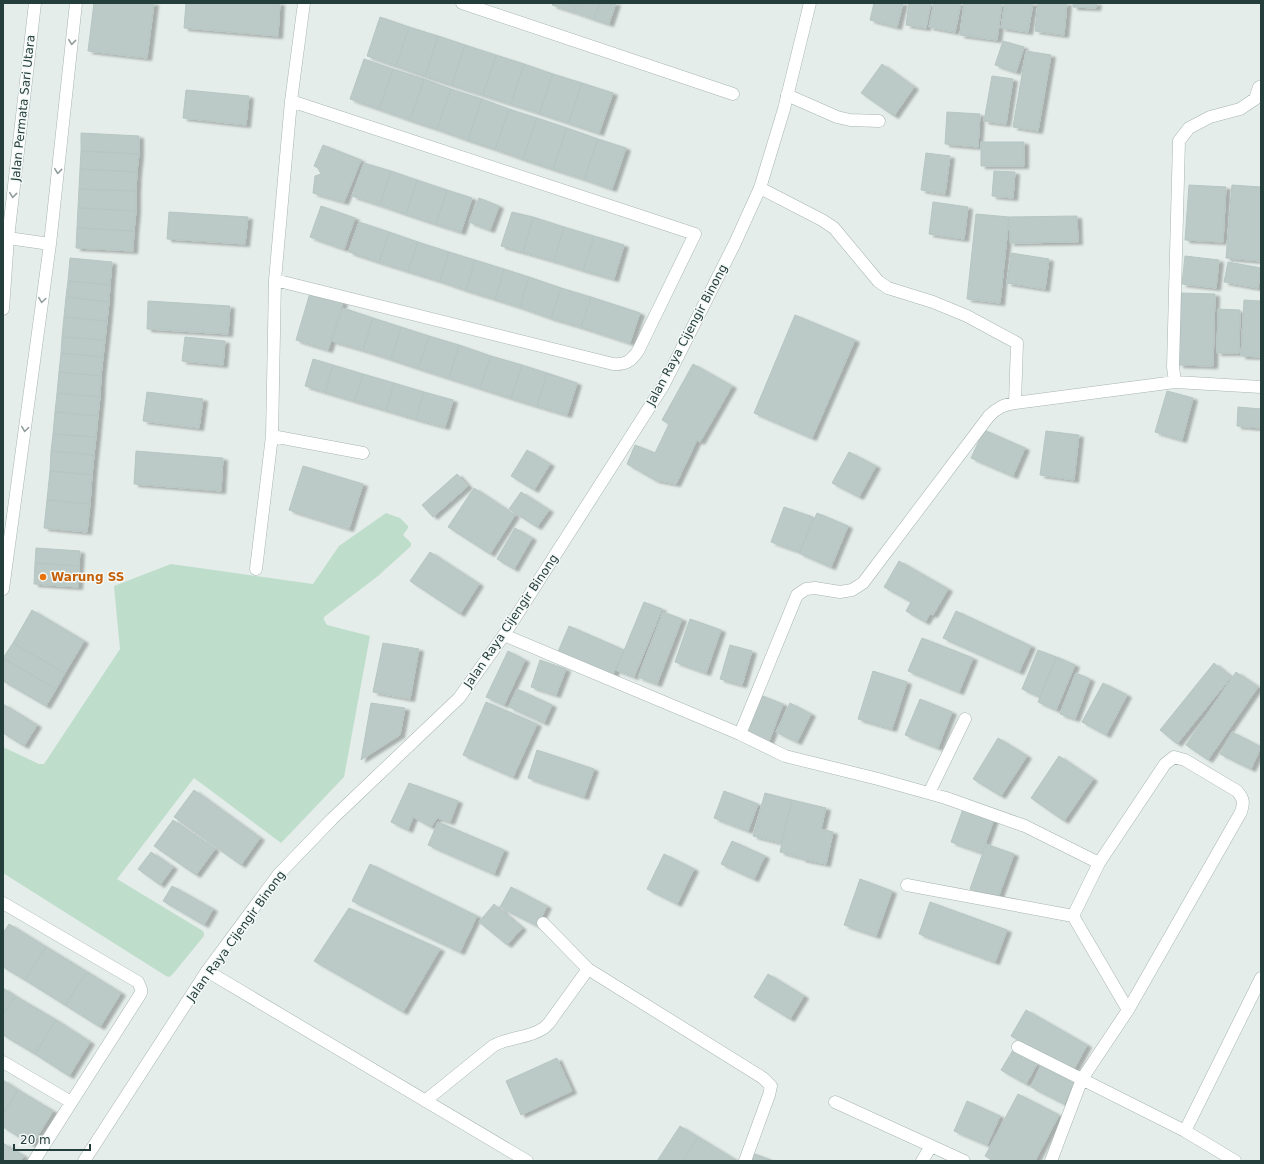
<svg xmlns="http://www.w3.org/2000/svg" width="1264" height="1164" font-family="'DejaVu Sans',sans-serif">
	<defs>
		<filter id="shadow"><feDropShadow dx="4.5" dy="2.5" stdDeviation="1" flood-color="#0004"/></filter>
	</defs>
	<rect width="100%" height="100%" fill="#e4edea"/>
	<path fill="#beddcb" d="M386,513L400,518L408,526V528L403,535L411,543V546L378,576L324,617V620L327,625L370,636L344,777L281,843L194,778L117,879L203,931L204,934V936L172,975L169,977L166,976L3,873V747L39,764H44L120,649L114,586L171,564L313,584L339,546Z"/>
	<path fill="#bccac7" stroke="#b6c6c2" filter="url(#shadow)" d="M94,3H154L147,58L88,51Z
		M186,3H280L278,36L184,28Z
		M553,3H577L574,12L552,5Z
		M577,3H600L594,19L574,12Z
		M600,3H616L609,24L594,19Z
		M874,3H903L897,27L870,20Z
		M909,3H931L926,28L906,25Z
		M934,3H961L955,32L929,27Z
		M964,3H1002L997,40L960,35Z
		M1005,3H1033L1028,32L1001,28Z
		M1038,3H1067L1064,35L1035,31Z
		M1073,3H1097L1096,8L1073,7Z
		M380,17L409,27L396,66L367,56Z
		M409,27L438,36L425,76L396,66Z
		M438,36L465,45L452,85L425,76Z
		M1003,41L1024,47L1016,72L995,65Z
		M465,45L496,55L483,95L452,85Z
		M1026,51L1051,55L1038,131L1013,127Z
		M496,55L524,64L511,104L483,95Z
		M364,59L393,69L379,109L350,99Z
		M524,64L553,74L539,113L511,104Z
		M882,64L914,87L894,116L861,93Z
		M393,69L424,79L410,120L379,109Z
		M553,74L582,83L569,123L539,113Z
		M992,76L1013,79L1006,124L984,121Z
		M424,79L451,89L437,129L410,120Z
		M582,83L613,93L599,133L569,123Z
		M451,89L482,99L468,140L437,129Z
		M186,90L249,96L246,125L183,118Z
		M482,99L509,109L495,149L468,140Z
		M509,109L537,118L523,159L495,149Z
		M947,112L980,114L978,147L945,144Z
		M537,118L567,128L553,169L523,159Z
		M567,128L598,139L584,179L553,169Z
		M81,133L139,136V154L81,151Z
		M598,139L626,148L612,189L584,179Z
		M981,142H1024V166H981Z
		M323,145L361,160L344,202L313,193L315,176L321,174L318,168L314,166Z
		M81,151L139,154L137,172L80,169Z
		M926,153L950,156L945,194L921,190Z
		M364,163L391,171L380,205L352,196Z
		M80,169L137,172L136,191L79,189Z
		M391,171L417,180L406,214L380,205Z
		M994,171L1015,172L1013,198L992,196Z
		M417,180L447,190L436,224L406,214Z
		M1189,185L1226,187L1223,242L1185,240Z
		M1232,185L1261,187V261L1226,258Z
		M79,189L136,191V211L78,208Z
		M447,190L472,198L461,232L436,224Z
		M479,198L499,206L490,230L469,222Z
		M933,202L968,207L964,239L929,234Z
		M321,206L355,218L344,249L310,237Z
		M78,208L136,211L134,231L77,228Z
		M169,212L248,217L245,244L167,239Z
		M512,212L533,217L523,252L501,246Z
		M976,214L1009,217L1000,303L967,299Z
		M1077,216L1078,242L1010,243L1009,217Z
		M533,217L564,227L554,261L523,252Z
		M359,222L389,232L379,262L349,252Z
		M564,227L594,236L583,270L554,261Z
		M77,228L134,231L133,251L76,248Z
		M389,232L418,242L408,271L379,262Z
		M594,236L624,245L614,279L583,270Z
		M418,242L449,252L440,281L408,271Z
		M449,252L475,260L466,290L440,281Z
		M1011,253L1049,259L1045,289L1007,283Z
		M1185,256L1219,260L1216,288L1182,284Z
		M70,258L112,262L110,285L68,281Z
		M475,260L504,269L495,299L466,290Z
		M1228,262L1261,268L1258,288L1224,282Z
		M504,269L529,277L520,307L495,299Z
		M529,277L561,288L551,318L520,307Z
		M68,281L110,285L109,302L66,297Z
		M561,288L591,297L581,327L551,318Z
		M310,293L343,302L328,350L296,340Z
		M1181,293L1215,294L1213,366L1179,365Z
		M66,297L109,302L107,321L64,317Z
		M591,297L640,313L630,343L581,327Z
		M1244,300L1261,301V357L1241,356Z
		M148,301L230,306L228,334L147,329Z
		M343,308L373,318L363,350L332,341Z
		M1218,309L1240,310L1239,353H1217Z
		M795,315L855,340L812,438L754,413Z
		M64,317L107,321L105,340L62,337Z
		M373,318L401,327L391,359L363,350Z
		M401,327L429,336L418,368L391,359Z
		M429,336L459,345L449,378L418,368Z
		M62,337L105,340L103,357L61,353Z
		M185,337L225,341L223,365L182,361Z
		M459,345L491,356L480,388L449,378Z
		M61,353L103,357L101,376L59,372Z
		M491,356L522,365L511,398L480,388Z
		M313,359L333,365L325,392L305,386Z
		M693,364L732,386L700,442L697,440L676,484L655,480L627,464L635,445L655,453L669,424L662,420Z
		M333,365L363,374L355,401L325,392Z
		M522,365L547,373L537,406L511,398Z
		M59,372L101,376L100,397L57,393Z
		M547,373L577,383L567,415L537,406Z
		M363,374L394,383L386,410L355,401Z
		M394,383L424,392L416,419L386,410Z
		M1167,391L1193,398L1182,440L1155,432Z
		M147,392L203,399L199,428L143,421Z
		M424,392L453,400L445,427L416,419Z
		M57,393L100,397L98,416L55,412Z
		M1238,407L1261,409V428L1237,426Z
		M55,412L98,416L96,437L53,434Z
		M984,430L1025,448L1013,476L971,458Z
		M1046,431L1079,435L1074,480L1040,475Z
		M53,434L96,437L94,455L51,451Z
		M527,450L550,464L534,490L511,476Z
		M51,451L94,455L92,475L50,471Z
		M136,451L223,458L221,491L134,484Z
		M849,452L876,466L859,497L832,483Z
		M303,466L363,484L349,529L289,510Z
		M50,471L92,475L90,504L47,500Z
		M457,474L468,486L433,517L422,505Z
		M474,488L515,515L490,554L448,527Z
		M521,492L549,510L537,527L509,509Z
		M47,500L90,504L87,532L44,528Z
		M784,507L813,517L800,552L771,542Z
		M817,513L848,526L831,567L799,553Z
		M515,528L532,538L514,569L497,559Z
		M36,548L80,551L79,566L35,563Z
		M430,552L479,584L460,614L410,581Z
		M899,561L948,589L933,615L930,614L925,622L906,611L911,602L884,587Z
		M35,563L79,566L78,587L34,584Z
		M644,602L662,609L634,677L616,670Z
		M32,610L84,641L65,673L13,643Z
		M956,611L1031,646L1019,672L943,638Z
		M663,612L682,619L657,684L638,677Z
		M690,619L721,630L706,673L675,662Z
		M569,626L624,650L612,677L557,654Z
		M922,638L973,658L959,692L908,671Z
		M13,643L65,673L56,689L3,658Z
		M383,643L419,649L410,699L373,692Z
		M730,645L752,651L742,685L720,679Z
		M1038,650L1056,657L1040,697L1022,689Z
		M508,651L525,660L504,705L486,697Z
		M1057,657L1075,665L1056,710L1038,702Z
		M3,658L56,689L46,706L3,681Z
		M540,660L566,669L556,695L531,687Z
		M1214,663L1231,677L1177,744L1160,730Z
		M873,671L907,682L892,729L858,719Z
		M1236,672L1258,687L1208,760L1186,745Z
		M1076,673L1090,679L1075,719L1060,714Z
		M1103,683L1127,695L1106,735L1082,722Z
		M517,689L552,705L544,723L509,707Z
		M760,695L783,704L768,744L745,735Z
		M920,699L952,712L938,748L905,735Z
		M486,702L537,724L513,777L463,755Z
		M371,703L405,708L400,735L361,760Z
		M790,703L811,714L797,742L776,732Z
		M3,704L37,725L24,746L3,733Z
		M1232,732L1261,747L1251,769L1220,754Z
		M998,738L1027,756L1001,796L973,779Z
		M537,750L594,769L584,797L528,778Z
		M1059,756L1093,779L1064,821L1031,798Z
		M409,783L458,801L450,822L437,818L431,827L413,817L408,830L391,822Z
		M194,790L260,838L241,865L174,817Z
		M724,791L758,804L748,831L714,818Z
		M765,793L792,800L781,843L753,836Z
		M792,800L826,808L821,829L833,832L826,864L801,859L802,858L780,852Z
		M963,809L994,819L982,853L951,842Z
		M173,820L215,849L196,875L154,846Z
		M438,822L504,850L494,874L428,845Z
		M732,841L765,856L754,879L721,864Z
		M986,844L1014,854L998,898L970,889Z
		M151,852L173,867L160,885L138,869Z
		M664,854L694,869L677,904L647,889Z
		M370,864L477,916L460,952L352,901Z
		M860,879L892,891L876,936L844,925Z
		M172,886L213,909L204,925L163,901Z
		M511,887L547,906L537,926L500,907Z
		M930,902L1007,930L995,962L919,934Z
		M494,904L522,928L507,945L479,922Z
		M349,908L440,949L403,1012L314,961Z
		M9,924L46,947L25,980L3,967V933Z
		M46,947L87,972L65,1005L25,980Z
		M87,972L121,993L100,1027L65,1005Z
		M768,974L804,996L790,1019L754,997Z
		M3,988L15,996L3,1015Z
		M15,996L56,1020L35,1054L3,1035V1015Z
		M1026,1010L1087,1045L1073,1071L1011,1036Z
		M56,1020L90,1042L69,1076L35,1054Z
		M1013,1050L1037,1064L1026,1084L1001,1070Z
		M557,1058L572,1091L521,1115L506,1081Z
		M1041,1066L1074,1083L1064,1104L1031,1087Z
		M3,1080L18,1090L3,1114Z
		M18,1090L53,1111L32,1145L3,1127V1114Z
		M1018,1094L1059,1115L1035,1161H994L985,1156Z
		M967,1101L1000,1116L987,1145L954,1131Z
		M680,1126L698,1137L682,1161H657Z
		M698,1137L734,1159L733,1161H684Z
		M3,1143L24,1156L20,1161H3Z
		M752,1153L774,1161H749Z"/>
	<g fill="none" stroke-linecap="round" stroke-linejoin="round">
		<g stroke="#a7b5b2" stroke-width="13">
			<path id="minor" d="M462,3L733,94
				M787,95L837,117L850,120L879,121
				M760,188L822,220L834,228L878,281L888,288L933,302L967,316L1017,343L1015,403
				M8,238L50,244
				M275,280L613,364C626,365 631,361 638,351L695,234L291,101
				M1175,382L1173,367L1179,141L1189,128L1210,117L1240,109L1255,99L1259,87
				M272,436L363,453
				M256,569L272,436L275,280L291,101L304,3
				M3,589L50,244L76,3
				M504,635L740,734L785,756L878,779L946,798L1025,826L1099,863
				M740,734L797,595L806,589L815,588L840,592L852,590L863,583L989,416C997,408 1003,405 1015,403L1175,382L1261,387
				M929,793L965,719
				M907,885L1073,916
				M3,903L138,982L141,989V993L34,1161
				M588,969L763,1078L771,1086L769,1095L745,1161
				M207,971L527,1161
				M1018,1047L1185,1131L1235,1161
				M3,1062L71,1102
				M425,1101L493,1046C508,1037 530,1038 542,1029C545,1028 547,1025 549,1023L588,969L543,923
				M835,1102L964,1161
				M1185,1131L1261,978
				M922,1161L931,1146
				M1051,1161L1082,1079L1128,1010L1241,812C1244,803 1244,799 1237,791L1185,760L1174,757L1165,764L1099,863L1073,916L1128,1010"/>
		</g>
		<g stroke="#a7b5b2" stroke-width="13">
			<path id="tertiary" d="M3,309L8,238L35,3
				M84,1161L207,971L278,875L332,819L459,698L504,635L663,386L735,243L760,188L784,109L810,3"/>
		</g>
		<use href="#minor" stroke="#fff" stroke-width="12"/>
		<use href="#tertiary" stroke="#fff" stroke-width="12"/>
	</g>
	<defs><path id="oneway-chevron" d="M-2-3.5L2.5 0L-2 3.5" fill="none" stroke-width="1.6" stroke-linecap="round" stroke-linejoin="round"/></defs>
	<g stroke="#929e9d">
		<use href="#oneway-chevron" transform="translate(72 42) rotate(96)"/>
		<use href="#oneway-chevron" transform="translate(58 171) rotate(96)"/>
		<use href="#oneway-chevron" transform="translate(13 195) rotate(96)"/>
		<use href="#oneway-chevron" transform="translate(42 300) rotate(98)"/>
		<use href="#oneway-chevron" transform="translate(25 429) rotate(98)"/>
	</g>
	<circle fill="#e8710a" stroke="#f4f9f7" stroke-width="1.5" cx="43" cy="577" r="4"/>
	<g text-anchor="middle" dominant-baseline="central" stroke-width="3" stroke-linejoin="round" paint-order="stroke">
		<g font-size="12" fill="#243e3b" stroke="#f4f9f7">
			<text transform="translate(23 108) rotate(-84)">Jalan Permata Sari Utara</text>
			<text transform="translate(687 335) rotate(-62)">Jalan Raya Cijengir Binong</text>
			<text transform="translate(511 621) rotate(-56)">Jalan Raya Cijengir Binong</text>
			<text transform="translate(236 936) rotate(-54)">Jalan Raya Cijengir Binong</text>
		</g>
		<g font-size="12" font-weight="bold" fill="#c56008" stroke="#f4f9f7" text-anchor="start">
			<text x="51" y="577">Warung SS</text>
		</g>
	</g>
	<rect width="1264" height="1164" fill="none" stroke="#243e3b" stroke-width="8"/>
	<path d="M14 1144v6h76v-6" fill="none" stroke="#243e3b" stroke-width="2"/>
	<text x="20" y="1144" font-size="12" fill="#243e3b" stroke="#f4f9f7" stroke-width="3" paint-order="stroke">20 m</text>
</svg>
